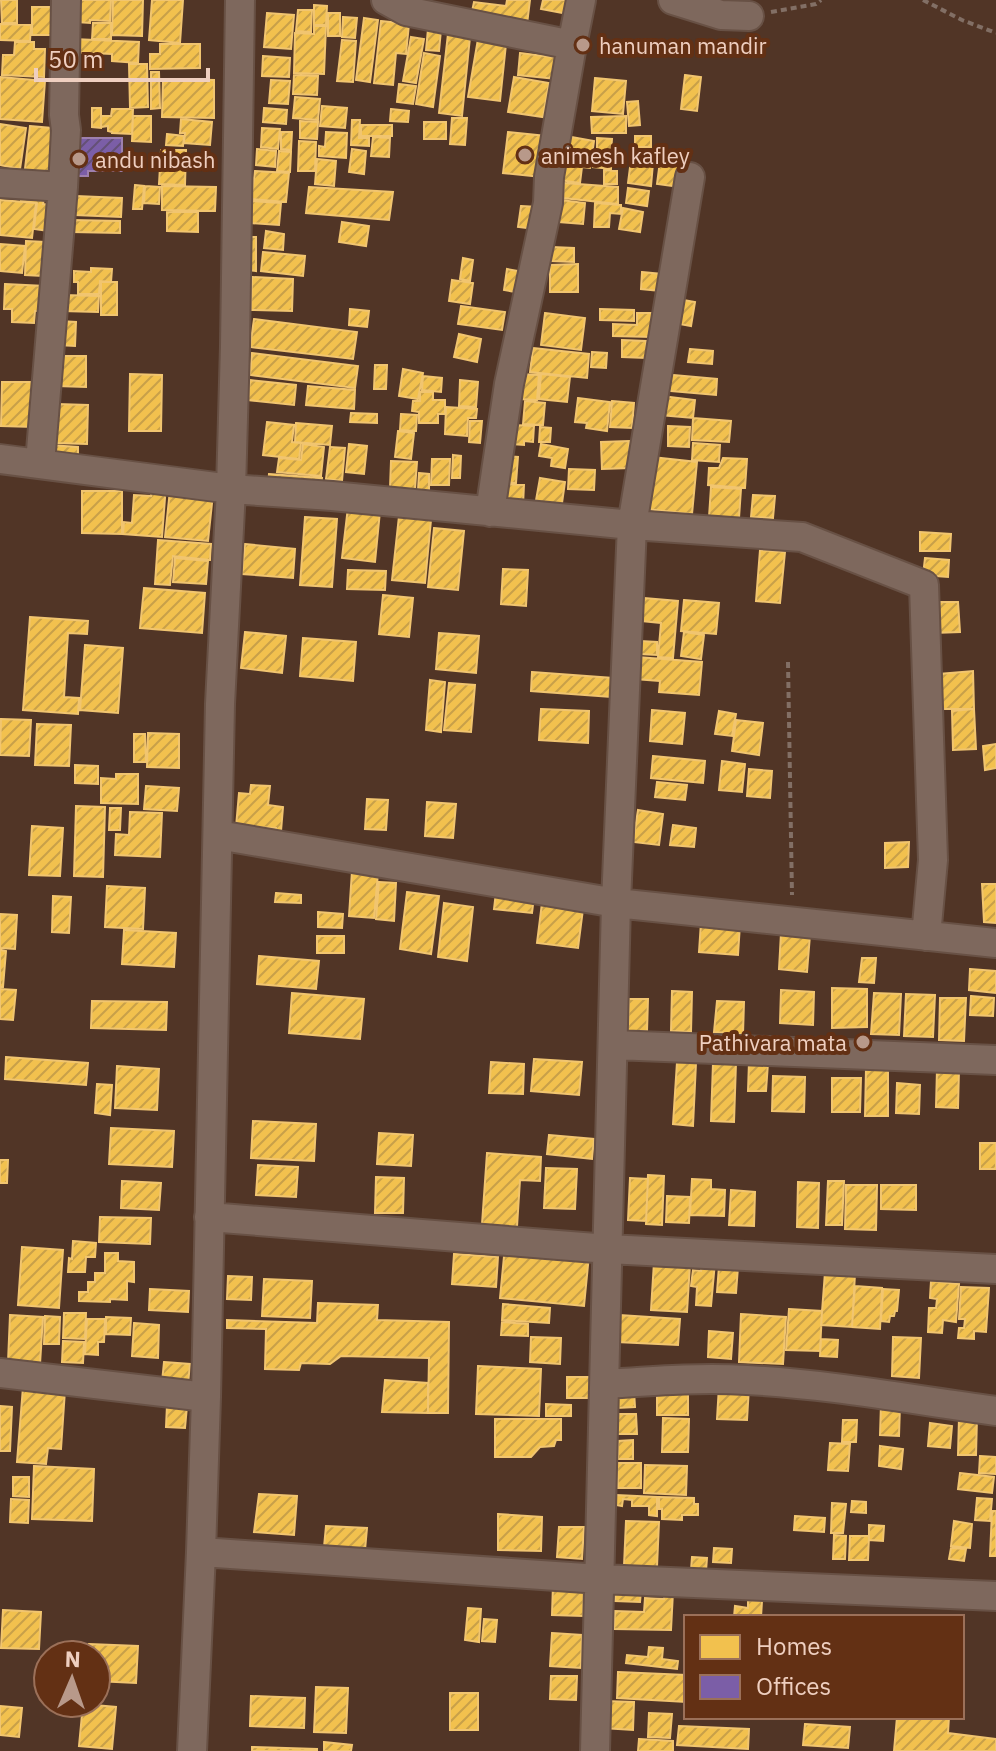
<svg xmlns="http://www.w3.org/2000/svg" width="996" height="1751" font-family="'IBM Plex Sans',sans-serif">
	<defs>
		<pattern id="homes-hatch" width="6" height="6" patternUnits="userSpaceOnUse" patternTransform="scale(2)"><rect width="6" height="6" fill="#f2c14e"/><path d="M-1 1l2-2M0 6l6-6M5 7l2-2" fill="none" stroke="#c8a049"/></pattern>
		<pattern id="offices-hatch" width="6" height="6" patternUnits="userSpaceOnUse" patternTransform="scale(2)"><rect width="6" height="6" fill="#7b5ea7"/><path d="M-1 1l2-2M0 6l6-6M5 7l2-2" fill="none" stroke="#645076"/></pattern>
	</defs>
	<rect width="100%" height="100%" fill="#513526"/>
	<path fill="url(#homes-hatch)" stroke="#f1c570" stroke-width="2" d="M1,0H17V23H2Z
		M78,0H111L110,21L90,20V23L77,22Z
		M113,0H143L142,36L112,35Z
		M152,0H183L180,43L149,40Z
		M507,0H530L527,24L471,16L474,2L506,6Z
		M543,0H570L568,14L541,9Z
		M314,5L327,6L326,25H314Z
		M32,7H55V35H32Z
		M298,10H312L311,32L296,31Z
		M267,13L294,15L291,49L264,47Z
		M328,13H340V36H328Z
		M343,17L357,18L355,38L342,37Z
		M364,18L378,20L370,82L356,80Z
		M381,21L409,24L406,54L396,53L393,85L374,83Z
		M93,23H111V39H92Z
		M0,24L31,25L30,41L0,40Z
		M314,26H326L324,74L294,73L295,33L314,34Z
		M428,29L441,30L439,51L426,50Z
		M448,34L470,37L462,116L439,113Z
		M411,37L424,39L416,83L403,81Z
		M73,39L139,42L138,63L112,61V54L72,52Z
		M478,39L506,44L500,101L468,97Z
		M342,40L356,41L353,82L337,81Z
		M15,42H34V49H45L44,77L2,75L3,55H14Z
		M160,44H200V68L150,69V54H160Z
		M424,53L440,56L433,107L416,104Z
		M520,53L560,58L556,79L518,75Z
		M263,56L290,58L289,77L262,76Z
		M129,64H147L148,107L130,108Z
		M151,72H159L160,108L151,109Z
		M294,75L318,76L317,95L293,94Z
		M685,75L701,77L697,111L681,109Z
		M0,77L45,81L42,122L0,119Z
		M514,77L549,83L543,117L508,112Z
		M595,78L626,81L623,114L592,111Z
		M163,79L214,80V118L162,117Z
		M271,80L290,81L288,104L269,103Z
		M399,84L416,86L413,104L397,102Z
		M295,97L320,99L318,120L293,118Z
		M638,101L640,125L629,126L627,102Z
		M322,106L347,108L345,128L320,126Z
		M92,108H101V128L92,127Z
		M264,108L287,110L286,124L263,122Z
		M112,109H133L132,134L112,133V132L108,131V126L101,127V116H111Z
		M391,109L409,111L408,122L390,121Z
		M133,116H151V142L132,141Z
		M626,116V133H592L591,117Z
		M452,118H467L465,145L450,144Z
		M181,119L212,122L210,145L184,143L185,133H180Z
		M352,120H360L359,138H369V146L351,145Z
		M300,121L318,122L317,139L300,138Z
		M424,122H446V139H424Z
		M0,124L26,128L20,169L0,165Z
		M361,125H392V136H361Z
		M30,126L63,129L57,180L24,177Z
		M262,128L280,129L278,149L261,147Z
		M281,132H292L291,150L281,149Z
		M326,132L347,133L346,158L319,156V146L325,147Z
		M508,132L546,136L541,177L503,173Z
		M167,134L184,136L183,146L166,145Z
		M566,136L594,141L590,168L582,167L580,183L559,180Z
		M635,136H651V147H635Z
		M373,137L390,138L389,157L371,156Z
		M597,138L612,139L611,152L597,151Z
		M299,141L316,142L315,171H298Z
		M257,149L276,151L275,167L256,165Z
		M352,149L366,151L364,174L349,172Z
		M161,150H186L185,185L159,184Z
		M279,151L291,152L290,172L277,171Z
		M594,152L612,154L611,169L593,167Z
		M317,159L336,161L334,186L315,184Z
		M631,160L653,163L651,186L628,183Z
		M660,161L683,164L679,187L657,184Z
		M604,170L617,171V184H604Z
		M255,171L289,173L286,202L251,199Z
		M564,183L618,187V204L563,198Z
		M135,185L144,186L142,209H133Z
		M145,186L160,187L159,204L144,203Z
		M162,186L216,187L215,211L162,210Z
		M309,187L393,192L389,220L306,213Z
		M628,188L649,191L647,206L626,203Z
		M22,191L45,193L43,204L52,205L49,231L34,229L37,203L21,201Z
		M76,196L122,198L121,217L75,215Z
		M0,200L36,203L32,238L0,235Z
		M561,200L585,203L583,224L559,222Z
		M252,201L281,203L279,225L250,223Z
		M595,203L621,205V214L610,213L609,227H594Z
		M521,206L538,207L534,229L518,227Z
		M623,208L643,212L640,232L619,229Z
		M167,212H198V232L167,231Z
		M72,220L120,221V233L72,232Z
		M342,222L369,226L366,246L339,242Z
		M266,231L284,234L283,250L264,248Z
		M249,237H256V271L248,270Z
		M26,241L45,242L43,276L25,275Z
		M0,244L25,246L22,273L0,271Z
		M552,247L574,248V262L551,261Z
		M263,252L305,256L303,276L261,271Z
		M463,258L473,260L470,281L460,279Z
		M578,264V292H550V265Z
		M91,268L112,269L111,282L100,281L99,294H78V282H74V271L91,272Z
		M507,269L524,272L521,293L504,290Z
		M642,272L662,274L660,291L641,289Z
		M252,277L293,279L292,311L251,310Z
		M452,280L473,283L470,304L449,301Z
		M101,282H117V315H101Z
		M5,284L45,286L44,311H35L34,323L12,322V309H4Z
		M63,295L99,296L98,312L62,311Z
		M678,299L695,302L691,326L674,323Z
		M461,306L505,312L502,330L458,324Z
		M350,309L369,311L367,327L349,325Z
		M600,309L634,310V321L600,320Z
		M545,313L585,318L581,350L541,345Z
		M637,313H653L652,337L613,336V324L637,325Z
		M254,319L357,332L353,359L250,347Z
		M59,321L76,322L75,346L58,345Z
		M459,334L481,339L477,362L454,357Z
		M622,340L646,341V358L622,357Z
		M533,348L589,354L587,378L530,372Z
		M690,349L713,351L712,364L688,362Z
		M592,352L607,353L606,368L591,367Z
		M252,353L358,366L355,388L250,375Z
		M57,356H86V387L57,386Z
		M375,365H387L386,389H374Z
		M403,369L423,373L418,399L399,396Z
		M130,374L162,375L161,431H129Z
		M520,374L539,375L537,400L518,399Z
		M541,374L570,377L567,402L539,399Z
		M662,374L717,379L716,395L660,390Z
		M423,376L442,378L441,392L422,390Z
		M250,380L296,385L294,405L248,400Z
		M460,380L478,382L476,407L459,406Z
		M2,382H35L34,427L1,426Z
		M308,386L355,390L354,409L306,405Z
		M420,392H433V400H445V414H438V423H419V412L412,411L413,401H420Z
		M662,396L695,400L693,418L660,415Z
		M578,398L610,402L607,431L586,428L587,423L575,422Z
		M525,401L545,403L543,425L523,424Z
		M612,401L634,403L632,428L610,427Z
		M57,404L88,405L87,444L56,443Z
		M446,407L477,409L476,418H468L467,436L445,434Z
		M351,413L377,414V423L350,422Z
		M401,414L417,415L416,431L400,430Z
		M693,418L731,421L729,442L692,440Z
		M470,421H482L480,443L469,442Z
		M267,422L294,425L292,442L301,443L299,459L263,455Z
		M296,423L332,426L330,445L295,442Z
		M514,425L534,426L533,442L524,441V445L512,444Z
		M668,426L690,427L689,447L668,446Z
		M540,427L551,428L550,442H539Z
		M398,431L414,433L411,459L395,457Z
		M629,441L630,468L602,469L601,442Z
		M693,443L720,445L719,462L692,460Z
		M303,444L324,447L321,476L277,472L279,458L301,460Z
		M349,444L367,446L364,474L346,472Z
		M541,444L568,449L565,468L551,466L552,458L539,456Z
		M49,445L78,447V458L48,456Z
		M330,447L345,448L342,481L326,479Z
		M453,455L461,456L460,478H452Z
		M505,456L518,457L516,483L503,482Z
		M652,457L697,462L692,514L646,509Z
		M723,458L747,459L745,488L708,485L709,468H719Z
		M432,459H450L449,485H431Z
		M391,461L417,462L415,489L390,488Z
		M569,469L595,470L594,490L568,489Z
		M419,473L429,474V490H418Z
		M269,474L322,478L321,488L268,483Z
		M540,478L565,482L561,510L535,506Z
		M501,484L524,485L523,505L499,504Z
		M152,485H166L162,537L123,534L124,522L132,523L134,495L151,496Z
		M711,487L741,489L739,518L709,517Z
		M170,490L213,494L208,541L165,537Z
		M82,491H122V534L82,533Z
		M753,495L775,496L773,518L751,517Z
		M348,507L380,511L375,562L342,558Z
		M399,516L431,520L425,583L392,580Z
		M305,517L337,519L332,587L300,585Z
		M434,528L464,531L458,590L428,587Z
		M920,532L951,534L950,551H920Z
		M158,540L211,544L210,560L173,556L170,585L155,584Z
		M245,544L295,549L293,578L242,574Z
		M760,550L785,552L780,603L756,601Z
		M175,558L208,561L206,584L173,582Z
		M925,558L949,560L948,577L923,575Z
		M503,569L528,570L526,606L501,604Z
		M348,570L386,571L385,590L347,589Z
		M144,588L205,593L202,633L140,628Z
		M383,595L413,598L409,637L379,634Z
		M644,598L678,601L673,658L658,657L661,623L642,621Z
		M684,600L719,603L716,634L681,631Z
		M931,602H958L960,632L934,633Z
		M30,617L88,621L87,634L68,633L64,697L79,698L78,714L23,710Z
		M245,632L286,636L282,673L241,668Z
		M684,632L704,635L701,659L681,656Z
		M439,633L479,636L476,673L436,669Z
		M303,638L356,642L353,681L300,676Z
		M640,641L657,642V655L640,654Z
		M85,645L123,648L118,713L80,710Z
		M637,657L702,662L699,695L659,692L660,681L635,679Z
		M973,671L974,709H942L939,674Z
		M532,672L613,678L611,697L531,691Z
		M430,680L445,682L441,732L426,730Z
		M449,683L475,685L471,732L444,730Z
		M541,709L589,711L588,743L539,740Z
		M974,709L976,749L953,750L952,711Z
		M652,710L685,713L682,744L650,741Z
		M719,711L736,714L732,736L715,734Z
		M1,719L31,720L29,756L0,755Z
		M736,720L763,723L759,755L732,751Z
		M37,724L71,725L69,766L35,765Z
		M148,733L179,734V768L147,767Z
		M134,734H145L146,762H134Z
		M996,744V768L985,770L983,746Z
		M653,756L705,761L703,783L651,778Z
		M722,761L745,764L742,792L719,790Z
		M75,765L98,766V784L75,783Z
		M749,769L772,771L770,798L747,796Z
		M116,774H138V804L101,803V778L116,779Z
		M657,782L687,785L685,800L655,797Z
		M251,785L270,786L268,805L283,807L281,831H276V828L256,827V829L236,827L239,793L250,794Z
		M146,786L179,788L177,811L144,809Z
		M367,799L388,800L386,830L365,829Z
		M427,802L456,804L453,838L425,836Z
		M76,806L105,807L103,877L74,876Z
		M110,808H121L120,830H109Z
		M638,810L663,814L659,845L633,842Z
		M130,812L162,813L160,857L115,855L116,834L129,835Z
		M673,825L696,828L694,847L670,845Z
		M32,826L63,828L60,876L29,875Z
		M909,842L908,867L885,868V843Z
		M352,871L378,873L374,918L349,916Z
		M379,882L396,883L394,921L376,919Z
		M982,884H996V923L984,922Z
		M107,886L145,888L143,929L105,927Z
		M407,892L439,896L431,954L400,949Z
		M496,892L534,897L532,913L494,909Z
		M276,893L301,895V903L275,902Z
		M53,896L71,897L69,933L52,932Z
		M444,903L473,907L467,961L438,957Z
		M542,903L583,909L578,948L537,943Z
		M318,912L343,914L342,928L318,927Z
		M0,914L17,915L15,949L0,948Z
		M701,922L740,924L738,955L699,952Z
		M124,930L176,933L174,967L122,964Z
		M781,933L810,935L807,972L779,969Z
		M317,936H344V953H317Z
		M0,950L6,951L3,987H0Z
		M259,956L319,961L316,989L257,984Z
		M862,958H876L874,983L859,982Z
		M970,969L996,971V993L969,990Z
		M832,988L867,989V1027L832,1028Z
		M0,989L16,990L13,1020L0,1019Z
		M781,990L814,992L813,1025L780,1023Z
		M672,991L692,992L691,1032L671,1031Z
		M292,993L364,999L360,1039L289,1033Z
		M874,993L901,994L899,1035L871,1034Z
		M906,994L935,995L933,1037L904,1036Z
		M971,996L994,998L993,1016L970,1015Z
		M940,998H966L964,1041L939,1040Z
		M629,999H648L647,1031H628Z
		M92,1001L167,1002L166,1030L91,1028Z
		M717,1001L744,1002L743,1034L714,1032Z
		M6,1057L88,1063L86,1085L5,1079Z
		M534,1059L582,1062L579,1095L531,1091Z
		M491,1062L524,1064L523,1094L489,1093Z
		M677,1062L696,1063L693,1126L673,1124Z
		M749,1062L768,1063L766,1091H748Z
		M713,1063H736L734,1122L711,1121Z
		M117,1066L159,1069L157,1110L115,1108Z
		M866,1068H888V1116H865Z
		M937,1069L959,1070L958,1108L936,1107Z
		M773,1076L805,1077L804,1112L772,1111Z
		M832,1078H861L860,1112H832Z
		M897,1083L920,1085L919,1114L896,1113Z
		M97,1084L112,1085L110,1115L95,1113Z
		M253,1121L316,1124L314,1161L251,1158Z
		M111,1128L174,1131L172,1167L109,1164Z
		M379,1133L413,1135L411,1166L377,1164Z
		M549,1135L594,1139L592,1159L547,1154Z
		M980,1143H996V1169H980Z
		M487,1153L541,1157L540,1181L520,1180L517,1227L482,1224Z
		M0,1160H8L7,1183H0Z
		M258,1165L298,1167L296,1197L256,1195Z
		M546,1168L577,1169L575,1209L544,1208Z
		M648,1175L664,1176L662,1225L646,1224Z
		M376,1177L404,1178L403,1213H375Z
		M630,1178L648,1179L646,1221L628,1220Z
		M692,1179L711,1180V1189L725,1190L724,1216L690,1215Z
		M122,1181L161,1183L159,1210L121,1208Z
		M828,1181H844L842,1225H826Z
		M798,1182L819,1183L818,1228L797,1227Z
		M846,1185H877L876,1230L845,1229Z
		M881,1185H916V1210L881,1209Z
		M731,1190L755,1192L754,1226L729,1225Z
		M667,1196L690,1197L689,1223L666,1222Z
		M100,1217L151,1218L150,1244L99,1242Z
		M73,1241L96,1243L95,1257H86L85,1272H68L69,1258L72,1259Z
		M505,1246L589,1255L584,1306L500,1298Z
		M22,1247L63,1250L59,1308L18,1305Z
		M105,1253H118V1261L134,1262V1282L127,1281V1300L110,1299V1302L79,1301V1292H88V1282H95V1273H105Z
		M454,1254L498,1257L496,1287L452,1284Z
		M702,1261L715,1262L711,1306L696,1305L697,1287L691,1286L693,1270L701,1271Z
		M654,1262L690,1264L687,1312L651,1310Z
		M719,1266L738,1267L736,1293L717,1292Z
		M825,1272L855,1274L852,1327L821,1325Z
		M228,1276L252,1277L251,1300L227,1299Z
		M264,1279L312,1281L310,1318L262,1316Z
		M931,1281L959,1284L956,1322L943,1320L942,1333L928,1332L929,1308H936L937,1299L930,1298Z
		M855,1286L882,1288L880,1329L852,1327Z
		M961,1287L989,1288L986,1332L974,1331V1339L958,1338L959,1328H964L965,1319H959Z
		M150,1289L189,1291L188,1312L149,1310Z
		M883,1289L899,1290L897,1311H895L894,1316H890L889,1322L881,1321Z
		M318,1303L378,1305L377,1320L449,1322L448,1413H428L429,1358L341,1356L330,1364L301,1363L299,1370L265,1369L266,1329L227,1328V1320L317,1323Z
		M503,1304L550,1308L549,1323L502,1320Z
		M789,1309L822,1311L820,1351L786,1350Z
		M64,1313H86L85,1339L63,1338Z
		M741,1314L786,1317L783,1364L739,1362Z
		M10,1315L43,1317L40,1364L8,1362Z
		M619,1315L680,1319L678,1345L617,1342Z
		M45,1316L60,1317L59,1344H44Z
		M106,1317L131,1318L130,1335L106,1334Z
		M87,1319H105L104,1342H98V1355L85,1354Z
		M502,1322L528,1324V1336L501,1335Z
		M134,1323L159,1325L158,1358L132,1356Z
		M709,1331L733,1333L731,1359L708,1357Z
		M531,1337L561,1338L560,1364L530,1362Z
		M893,1337L921,1338L919,1378L892,1376Z
		M821,1339L838,1340L837,1357L820,1356Z
		M63,1341L84,1342L83,1363L62,1362Z
		M164,1362L190,1364L188,1384L162,1382Z
		M478,1366L541,1369L539,1416L476,1414Z
		M567,1377H590V1398H567Z
		M385,1380L428,1383V1413L382,1412Z
		M719,1386L749,1387L747,1420L717,1419Z
		M23,1387L65,1390L61,1449L48,1448L46,1464L17,1462Z
		M634,1391L635,1407L617,1408L616,1392Z
		M688,1392V1415H657V1393Z
		M546,1404L571,1405V1416H546Z
		M881,1404L900,1405L899,1436L880,1435Z
		M167,1405L187,1406L185,1428L166,1427Z
		M0,1406L12,1407L10,1451H0Z
		M615,1414H636L637,1434H616Z
		M663,1418L689,1419L688,1452H662Z
		M959,1418H977L976,1455H958Z
		M495,1419H561V1440H556L554,1446L540,1447L531,1457H495Z
		M843,1420H857L856,1442H842Z
		M930,1423L952,1426L950,1448L928,1446Z
		M633,1440V1459H618V1441Z
		M830,1443L850,1444L848,1471L828,1470Z
		M880,1446L903,1449L901,1469L879,1466Z
		M980,1456L996,1457V1474L979,1473Z
		M617,1463H641V1488H618Z
		M645,1465L687,1466L686,1495L644,1493Z
		M34,1466L94,1469L92,1521L32,1519Z
		M960,1473L994,1477L992,1493L958,1489Z
		M13,1477H29V1497L13,1496Z
		M259,1494L297,1496L294,1535L254,1532Z
		M616,1495L657,1497V1516L649,1515V1506H632V1500L623,1499L622,1506L616,1505Z
		M659,1497L694,1498V1504H698V1515H682V1520L662,1519V1509H659Z
		M977,1498L992,1499L990,1521L975,1520Z
		M11,1499L29,1500L28,1523L10,1522Z
		M852,1501L866,1502V1513L851,1512Z
		M832,1503L846,1504L843,1533H831Z
		M992,1511H996V1556H990Z
		M498,1514L542,1517L541,1551L498,1550Z
		M795,1516L825,1518L824,1532L794,1530Z
		M626,1521L659,1522L657,1567L624,1566Z
		M954,1521L972,1524L970,1548L951,1546Z
		M869,1525L884,1526L883,1541L869,1540Z
		M326,1526L367,1528L365,1550L324,1547Z
		M559,1527H584L582,1559L557,1557Z
		M834,1535L846,1536L845,1559H833Z
		M850,1536H869L868,1560H849Z
		M714,1548L732,1549L731,1563L713,1562Z
		M951,1548L966,1549L964,1561L949,1559Z
		M692,1557L707,1558L706,1571L691,1570Z
		M553,1584L584,1586L583,1616L552,1615Z
		M616,1590L641,1591L640,1602L615,1601Z
		M665,1591L673,1592L671,1630L614,1629L615,1611L644,1612L645,1598L664,1599Z
		M748,1600L762,1601L761,1617H734L735,1606L748,1608Z
		M468,1608L481,1609L479,1642L465,1640Z
		M3,1610L41,1612L39,1649L1,1648Z
		M484,1619L497,1620L495,1642L482,1641Z
		M552,1633L582,1635L581,1668L550,1666Z
		M89,1644L138,1646L136,1683L96,1681V1655H88Z
		M649,1647L663,1648L662,1659L678,1661L677,1669L626,1663L627,1655L648,1657Z
		M618,1672L686,1675V1702L617,1698Z
		M551,1676H577L576,1700L550,1699Z
		M316,1687L348,1688L346,1733L314,1732Z
		M450,1693H478V1730H450Z
		M251,1696L305,1698L304,1728L250,1726Z
		M604,1701L634,1702L633,1730L603,1728Z
		M83,1704L116,1707L112,1749L79,1746Z
		M0,1706L22,1708L19,1737L0,1735Z
		M649,1713L672,1714L670,1738L648,1737Z
		M897,1717H949L948,1733L996,1739V1751H894Z
		M805,1724L850,1727L848,1748L803,1745Z
		M679,1726L749,1729L748,1749L677,1745Z
		M639,1739L673,1741V1751H638Z
		M324,1742L352,1745L351,1751H324Z
		M252,1747L317,1749V1751H252Z"/>
	<path fill="url(#offices-hatch)" stroke="#9e80ae" stroke-width="2" d="M71,138H122V171H88V176H71Z"/>
	<g fill="none" stroke-linecap="round" stroke-linejoin="round">
		<g stroke="#685145" stroke-width="32">
			<path id="minor" d="M386,0L406,11L572,45L581,0
				M673,0L721,15L749,16
				M0,183L63,187
				M0,459L231,489L332,496L632,525L802,537L924,585L933,860L926,936
				M40,463L63,187L66,130L64,115L66,0
				M490,512L509,384L548,203L549,177L572,45
				M218,835L616,903L996,943
				M614,1045L996,1060
				M209,1217L608,1249L996,1269
				M0,1373L206,1397
				M606,1384C652,1381 700,1377 747,1380C829,1384 914,1400 996,1411
				M201,1552L600,1579L996,1596
				M192,1751L201,1552L206,1397L220,704L231,489L235,346L240,0
				M595,1751L616,903L632,525L690,177"/>
		</g>
		<path stroke="#826f65" stroke-width="4" stroke-dasharray="6 4" stroke-linecap="butt" d="M923,0L962,20L996,33
			M771,12L816,4L821,0
			M788,662L792,895"/>
		<use href="#minor" stroke="#7e685d" stroke-width="28"/>
	</g>
	<g fill="#b8998a" stroke="#633014" stroke-width="3">
		<circle cx="583" cy="45" r="8"/>
		<circle cx="525" cy="155" r="8"/>
		<circle cx="79" cy="159" r="8"/>
		<circle cx="863" cy="1042" r="8"/>
	</g>
	<g text-anchor="middle" dominant-baseline="central" stroke-width="8" stroke-linejoin="round" paint-order="stroke">
		<g font-size="22" fill="#efcfc0" stroke="#633014" text-anchor="start">
			<text x="599" y="45">hanuman mandir</text>
			<text x="541" y="155">animesh kafley</text>
			<text x="95" y="159">andu nibash</text>
			<text x="847" y="1042" text-anchor="end">Pathivara mata</text>
		</g>
	</g>
	<rect x="684" y="1615" width="280" height="104" fill="#633014" stroke="#9b7059" stroke-width="2"/>
	<rect x="700" y="1635" width="40" height="24" fill="#f2c14e" stroke="#9b7059" stroke-width="2"/>
	<text x="756" y="1655" font-size="24" fill="#efcfc0">Homes</text>
	<rect x="700" y="1675" width="40" height="24" fill="#7b5ea7" stroke="#9b7059" stroke-width="2"/>
	<text x="756" y="1695" font-size="24" fill="#efcfc0">Offices</text>
	<g transform="translate(72 1679) rotate(2)"><circle r="38" fill="#633014" stroke="#9b7059" stroke-width="2"/>
	<path d="M0-6L14 30L0 20L-14 30Z" fill="#b8998a"/>
	<text y="-12" font-size="22" font-weight="bold" text-anchor="middle" fill="#efcfc0">N</text>
	</g>
	<path d="M36 68v12h172v-12" fill="none" stroke="#efcfc0" stroke-width="4"/>
	<text x="48" y="68" font-size="24" fill="#efcfc0" stroke="#633014" stroke-width="6" paint-order="stroke">50 m</text>
</svg>
